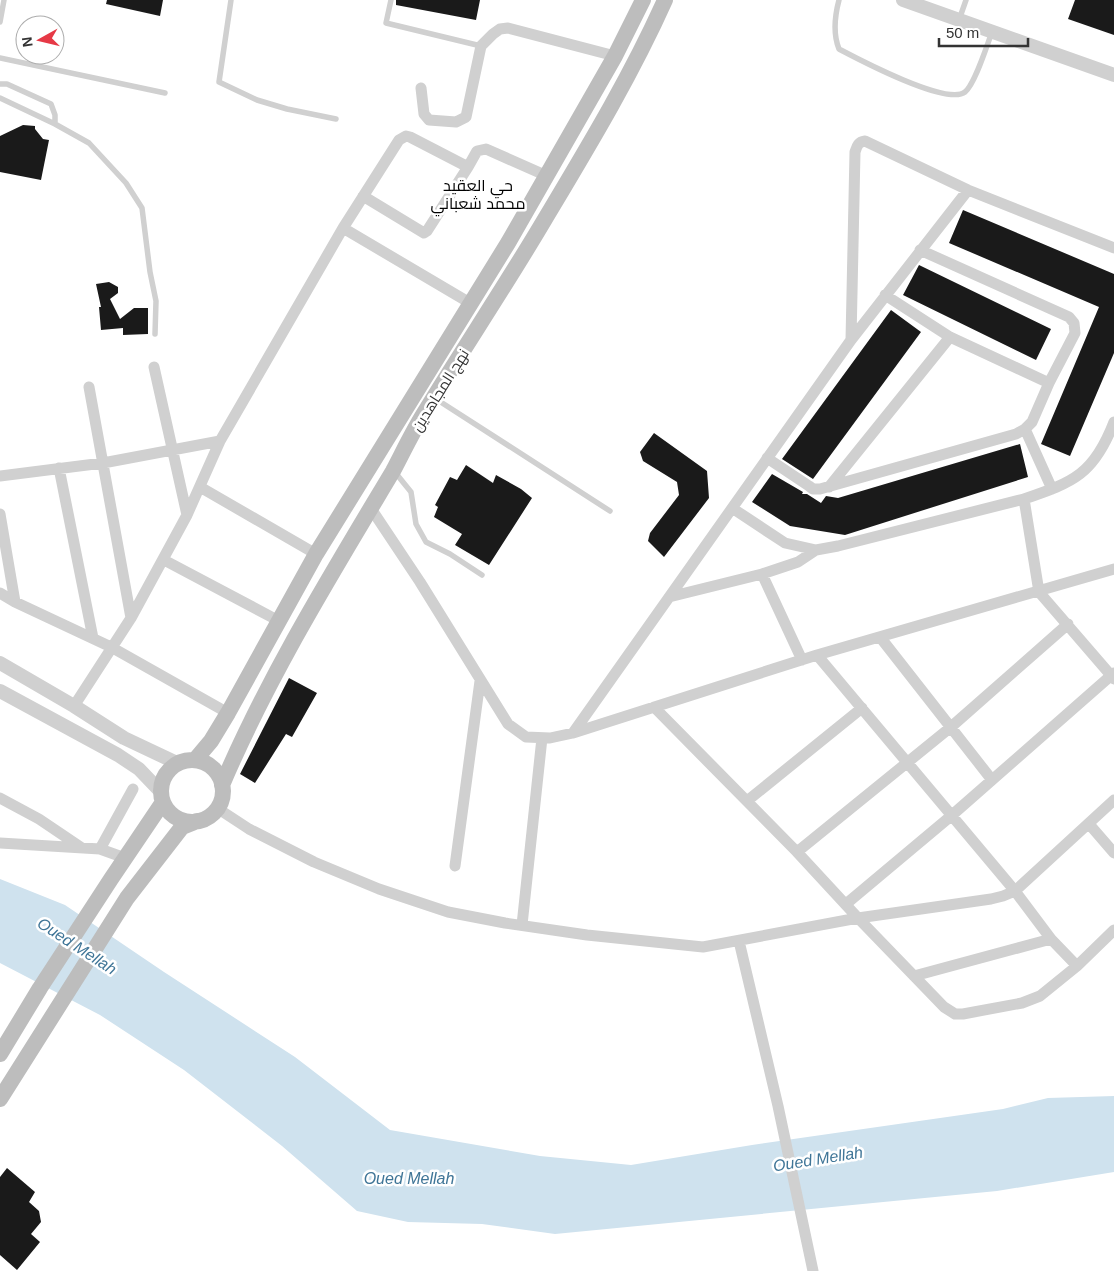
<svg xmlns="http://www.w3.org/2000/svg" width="1114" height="1271" font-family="Helvetica,Cairo,sans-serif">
	<rect width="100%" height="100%" fill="#fff"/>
	<path fill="#cfe2ee" d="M0,879L65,905L164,972L295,1057L390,1130L540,1156L631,1165L752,1145L1003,1109L1048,1098L1114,1096V1172L997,1191L555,1234L482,1224L408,1222L357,1211L282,1146L184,1070L100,1015L0,963Z"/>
	<path fill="#1a1a1a" d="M107,0H163L160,16L106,4Z
		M396,0H480L476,20L396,5Z
		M1075,0H1114V35L1068,19Z
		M23,125L35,126V129L43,139L49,140L41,180L0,172V136Z
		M963,210L1114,274V353L1070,456L1041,444L1099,307L949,243Z
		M919,265L1051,329L1036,360L903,295Z
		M109,282L118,287V293L110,299L120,319L134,308H148V334L123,335V328L101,330L99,307H101L96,284Z
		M891,310L921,332L813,479L782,459Z
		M654,433L707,471L709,498L664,557L648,541L650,533L679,495L677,482L643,461L640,452Z
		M1020,444L1028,477L845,535L790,526L752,502L772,474L803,492L802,494H807L821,503L826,496L838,498Z
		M466,465L493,483L496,475L521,489L532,498L489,565L455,545L462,534L434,517L438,507L435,505L450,477L457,480Z
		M289,678L317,693L292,737L286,734L255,783L240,774Z
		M7,1168L35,1192L29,1202L39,1211L41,1222L31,1234L40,1242L17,1270L0,1255V1177Z"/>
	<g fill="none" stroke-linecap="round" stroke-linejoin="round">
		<path stroke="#d0d0d0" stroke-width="5.5" d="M231,0L219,82L257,100L287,109L336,119
			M391,0L386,23L481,46
			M839,0C835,15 833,34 839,49C858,59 947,106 965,92C975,84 987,45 992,32
			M959,20L966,0
			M0,22L4,0
			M0,58L165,93
			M0,84H7L51,104L55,115V124L0,98
			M55,124L89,143L126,183L142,208L150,272L156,301L155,334
			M436,399L610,511
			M394,471L411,492L416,524L426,542L450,554L482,575"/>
		<path stroke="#d0d0d0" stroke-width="11" d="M421,88L424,114L429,120L456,122L466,117L481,46L493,34L500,29L508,28L615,56
			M363,196L424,233L427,231L468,167
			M343,228L470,303
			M885,295L950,337L1049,383
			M851,340L855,152C857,146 858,142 865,141L968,190L1114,248
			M154,367L187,515
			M89,387L131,618
			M1114,422C1094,474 1074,482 1024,499L1039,592L1114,679
			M1025,429L1052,489
			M767,458L809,486L813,489H820L1016,434L1025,429L1032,422L1049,383L1075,333L1074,323L1069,317L920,250
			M59,468L93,638
			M0,476L103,463L220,441
			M200,487L316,554
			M829,487L950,337
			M370,507L420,582L508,724L526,737L550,738L573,733L817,655L1114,569
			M732,508L785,543L816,550L838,546L1024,499
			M0,514L15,602
			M164,560L279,621
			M762,574L802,660
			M0,593L15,602L111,647L228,713
			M669,597L762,574L798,562L816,550
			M880,637L992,780
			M817,655L1015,891L1051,939L914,976
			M74,706L131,618L187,515L220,441L343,228L399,140L406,136L410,137L468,167L477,151L486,149L547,176
			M573,733L851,340L968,190
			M0,798L39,819L82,848
			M1114,800L1015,891L1003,896L991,899L858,918L944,1007L955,1014H963L1022,1003L1040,996L1077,966L1114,930
			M747,801L862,708
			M217,808L249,829L314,862L379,889L448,912L505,923L587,935L703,947L858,918L797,852L654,707
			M1089,824L1114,853
			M0,843L100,849L125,858
			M100,849L133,789
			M797,852L951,727L1068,624
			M455,866L480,681
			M846,904L951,816L1114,673
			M522,925L542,738
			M1051,939L1077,966
			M739,941L778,1106L813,1271"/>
		<path stroke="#d0d0d0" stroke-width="14" d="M903,0L1114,75
			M0,663L74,706L124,738L177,763
			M0,691L118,755L139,769L161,792"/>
		<path stroke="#bdbdbd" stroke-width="16" d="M195,760L211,741L228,713L316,554L508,243L615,56L643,0
			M161 791a31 31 0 1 1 62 0a31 31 0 1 1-62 0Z
			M222,785C269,675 332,573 393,471C403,452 412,433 423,415C463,349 506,285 545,219C588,147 631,76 665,0
			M0,1054L40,988L111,879L163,802
			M0,1099L127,898L182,827L197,821"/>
	</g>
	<g text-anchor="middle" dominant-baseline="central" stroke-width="5" stroke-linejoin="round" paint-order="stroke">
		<g font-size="15" fill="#333" stroke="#fff">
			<text transform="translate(440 390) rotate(-58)">نهج المجاهدين</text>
		</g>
		<g font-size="16" fill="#000" stroke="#fff">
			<text x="478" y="185">حي العقيد<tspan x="478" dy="18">محمد شعباني</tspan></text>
		</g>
		<g font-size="16" font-style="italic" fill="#3f7597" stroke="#fff">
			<text transform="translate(77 946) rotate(33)">Oued Mellah</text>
			<text transform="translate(818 1159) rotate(-9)">Oued Mellah</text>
			<text x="409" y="1178">Oued Mellah</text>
		</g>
	</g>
	<g transform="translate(40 40) rotate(262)"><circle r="24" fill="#ffffff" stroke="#adadad"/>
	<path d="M0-4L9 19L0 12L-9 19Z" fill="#e63946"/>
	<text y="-8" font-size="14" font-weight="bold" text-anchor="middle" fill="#333333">N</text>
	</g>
	<path d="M939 38v8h89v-8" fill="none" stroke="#333333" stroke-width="2.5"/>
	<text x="946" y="38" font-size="15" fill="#333333" stroke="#ffffff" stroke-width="4" paint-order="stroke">50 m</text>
</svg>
